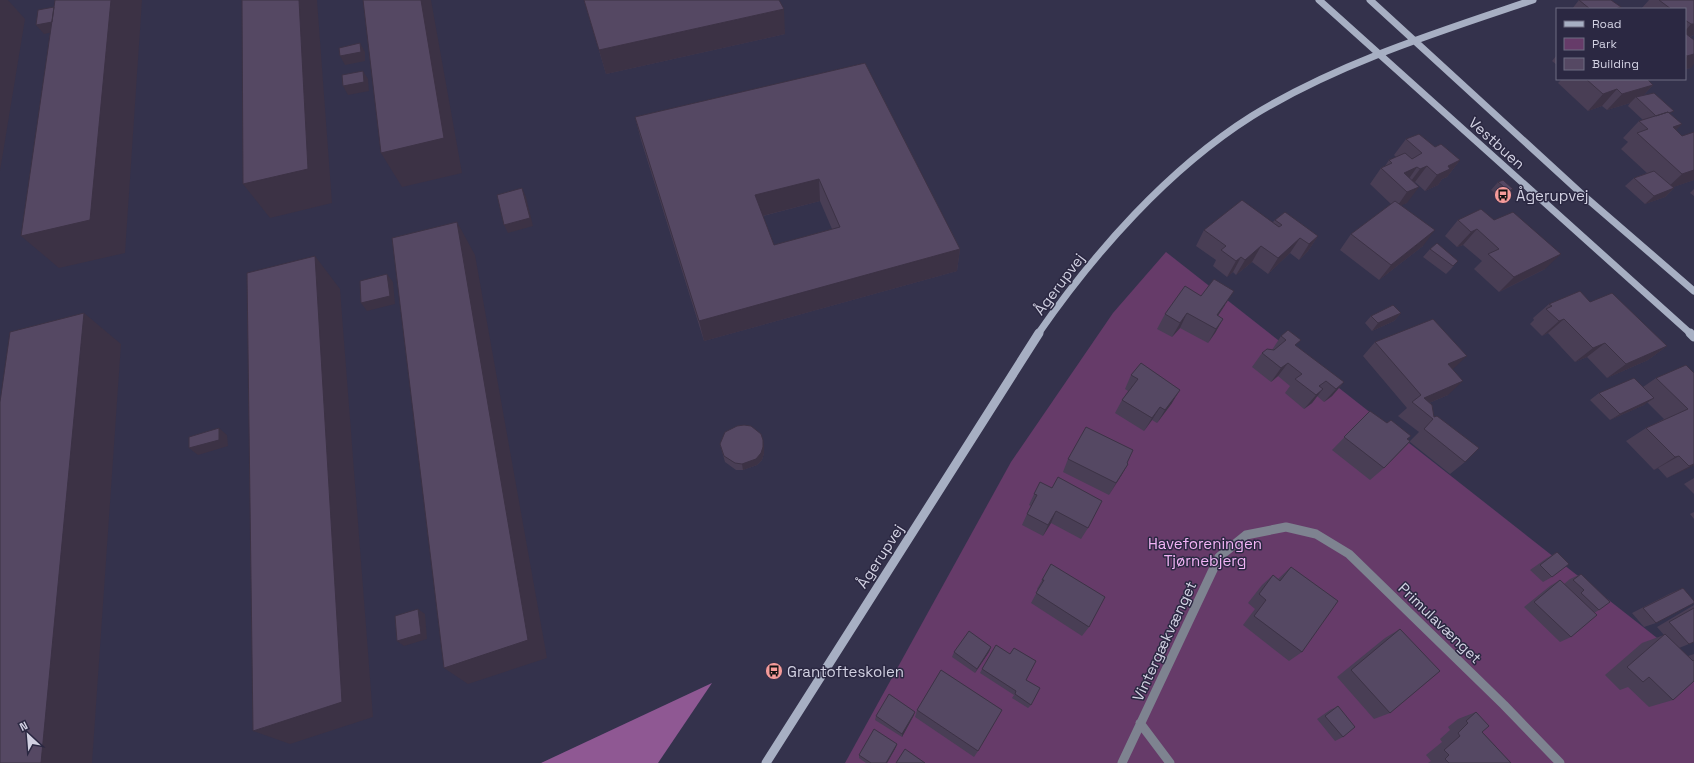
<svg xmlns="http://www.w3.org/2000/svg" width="1694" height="763" font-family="'Space Grotesk',sans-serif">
	<rect width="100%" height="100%" fill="#34324c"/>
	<path fill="#663b69" d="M1166,252L1694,667V763H845L1011,462L1113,313Z"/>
	<path fill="#8f5893" d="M712,683L658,763H541Z"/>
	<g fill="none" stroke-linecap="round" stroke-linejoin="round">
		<path stroke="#7e8390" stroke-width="9" d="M1140,723L1170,763
			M1122,763L1219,557L1246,535L1286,527L1316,534L1349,554L1504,705L1560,763"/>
		<path stroke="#a7afc3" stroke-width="7" d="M1319,0L1691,334
			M1370,0L1584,196L1694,291
			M1038,334C1094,253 1168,169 1252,116C1338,63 1438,32 1533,0"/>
		<path stroke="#a7afc3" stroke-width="9" d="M1690,333L1694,337
			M766,763L1039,333"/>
	</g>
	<path fill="#493e55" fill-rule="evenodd" d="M584,0H779L785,34L606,74Z
		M1579,0L1621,7L1619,9H1572Z
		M1649,0H1694V35L1690,37L1691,68L1685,69V9H1641Z
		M1557,55V65L1552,61Z
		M865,63L960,249L957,271L704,341L641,140L635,117ZM820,201L832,229L774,245L763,216Z
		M1562,79H1647L1653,85L1643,96L1671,115L1694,180L1673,187L1674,188L1665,197L1645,204L1625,186L1634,178L1647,173L1621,149L1628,142L1623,138L1639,121L1643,120L1628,106L1630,103L1607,110L1602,106L1588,111L1558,83Z
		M1406,139L1435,147L1460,160L1447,177L1442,179L1438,185L1425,191L1415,182L1414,183L1407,203L1401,205L1423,246L1379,280L1340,250L1351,234L1391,204L1370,184L1381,168L1385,166L1389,160L1396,157L1394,155Z
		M1498,182L1513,189L1506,197L1502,199L1491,190Z
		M1694,189V196L1690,193Z
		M1275,220L1318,236L1308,251L1299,260L1290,253L1268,274L1252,262L1236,275L1233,272L1227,277L1213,266L1216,260L1196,246L1204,230L1273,222Z
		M1458,220H1494L1545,269L1499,292L1474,269L1482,261L1463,245L1457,247L1445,236Z
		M1430,249L1458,261L1451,269L1446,274L1423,257Z
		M1201,296L1225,305L1218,316L1223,319L1215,333L1208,343L1180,328L1172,337L1157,329L1165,314Z
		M1590,302L1667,346L1648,360L1607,378L1587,357L1575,362L1548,333L1542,336L1530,324L1534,320L1533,318L1549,304Z
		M1401,313L1394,321L1372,331L1365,323L1371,316Z
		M1281,336L1344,382L1332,396L1324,402L1317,396L1312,403L1304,409L1285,393L1290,386L1278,376L1271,382L1252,367L1262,353L1272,350Z
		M1375,342L1453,369L1448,395L1429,403L1434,417L1465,462L1450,474L1410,442L1384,468L1370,480L1332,450L1370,411L1410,441L1419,432L1398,416L1407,408L1363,356Z
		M1141,363L1172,403L1157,423L1152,420L1144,431L1115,413L1122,400L1128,391L1125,389L1131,375Z
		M1694,373V465L1667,478L1658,468L1654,470L1626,441L1646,428L1664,419L1647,402L1644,405L1610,420L1590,400L1599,393L1643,387L1656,378Z
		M720,444L764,447V453L762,460L757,465L743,470H736L725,462Z
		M1068,459L1127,463L1128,464L1109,495L1063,472Z
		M1694,478V494L1684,484Z
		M1034,494L1088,528L1081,539L1051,523L1043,536L1022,525L1027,514L1031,506L1029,505Z
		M1694,512V519L1690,514Z
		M1557,552L1552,577L1543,582L1530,570L1547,558Z
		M1051,564L1089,627L1082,636L1031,603L1038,590L1037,589Z
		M1291,567L1302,652L1289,661L1243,625L1255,609L1248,603L1262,585L1273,575L1278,579Z
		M1581,574L1599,610L1594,613L1571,637L1560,642L1524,607L1550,586L1560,580L1564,584L1570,579Z
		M1683,588L1656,623L1644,627L1632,613L1671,593Z
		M1694,605V642L1679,648L1688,656L1694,654V681L1673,700L1649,707L1628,687L1620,690L1605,675L1642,643L1664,635L1657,627Z
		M1400,629L1390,713L1374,719L1337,677L1385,638Z
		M991,647L989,652L975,673L952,657L954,652Z
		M982,669L1026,680L1031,705L1028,708L1012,698L1014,695L980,673Z
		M1338,706L1343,737L1335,741L1317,719L1330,710Z
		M917,710L978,751L974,757L915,717Z
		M1476,712L1482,732L1511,763H1428L1431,761L1426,755L1442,742L1440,739L1450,730L1448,727L1458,719Z
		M914,715L902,737L875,720L876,716Z
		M897,744L896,747L887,763H866L859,758V755Z"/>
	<path fill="#3c3245" d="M0,0H8L25,19L0,171Z
		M111,0H142L125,253L59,268L21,236Z
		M299,0H317L332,203L270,218L243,184Z
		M421,0H431L462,173L402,187L381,153Z
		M61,8L67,29L44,34L36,25Z
		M784,9L785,34L606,74L599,50Z
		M1691,24H1694V35L1685,38V31Z
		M360,43L365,52V61L345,65L340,56Z
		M1694,54V64L1691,68L1685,69V58L1687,56Z
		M363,71L368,79L369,91L348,95L343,86Z
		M1653,85L1639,100L1636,97L1630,103L1607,110L1622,94Z
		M1617,89L1602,106L1588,111L1603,94Z
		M1682,124L1665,141L1673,127Z
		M1460,160L1447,177L1442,179L1438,185L1425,191L1437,175L1448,166Z
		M1427,166L1415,182L1408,185L1420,169Z
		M1417,167L1406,183L1404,173Z
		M1694,170V180L1665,190L1682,174Z
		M819,179L820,201L758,217L755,195Z
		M1419,187L1407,203L1396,208L1407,192Z
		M522,188L526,197L533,226L508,233L504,225Z
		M1674,188L1665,197L1645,204L1654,196Z
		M1513,189L1506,197L1502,199L1509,191Z
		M457,222L475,255L547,658L468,684L444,668Z
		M1477,229L1463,245L1457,247L1471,232Z
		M1435,230L1423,246L1379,280L1391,265Z
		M1318,236L1308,251L1299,260L1309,244Z
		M1300,238L1290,253L1268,274L1278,258Z
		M1261,246L1252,262L1236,275L1245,260Z
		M960,249L957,271L704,341L699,321Z
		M1561,254L1545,269L1499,292L1514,277Z
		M315,256L340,289L373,717L290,744L253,731Z
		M1241,257L1233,272L1227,277L1236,261Z
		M387,274L393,282L395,304L367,311L361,303Z
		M1234,291L1225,305L1211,326L1217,315Z
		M84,313L121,344L92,763H41Z
		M1187,313L1180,328L1172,337L1180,323Z
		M1401,313L1394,321L1372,331L1378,323Z
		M1223,319L1215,333L1208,343L1216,329Z
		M1564,319L1548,333L1542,336L1559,321Z
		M1605,343L1587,357L1575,362L1593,348Z
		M1667,346L1648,360L1607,378L1626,364Z
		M1467,356L1452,370L1448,364Z
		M1288,363L1278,376L1271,382L1281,368Z
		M1463,381L1448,395L1419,407L1424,398Z
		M1344,382L1332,396L1324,402L1336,389Z
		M1323,389L1312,403L1304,409L1316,395Z
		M1180,390L1172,403L1157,423L1165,410Z
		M1654,398L1644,405L1610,420L1620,414Z
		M1160,407L1152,420L1144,431L1152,418Z
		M219,428L227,435L228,446L198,455L189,448Z
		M763,440L764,447V453L762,460L757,465L743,470L742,464Z
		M1679,456L1658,468L1654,470L1675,457Z
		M1128,464L1121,476L1109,495L1116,483Z
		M1694,464V465L1689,468L1667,478Z
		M1056,511L1051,523L1043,536L1048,525Z
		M418,609L425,614L427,639L404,646L397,641Z
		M991,647L989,652L975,673L977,669Z
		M915,712L914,715L902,737V734Z
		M897,744L896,747L887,763H886Z"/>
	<path fill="#554863" stroke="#3c3245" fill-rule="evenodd" d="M55,0H111L90,220L21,236Z
		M242,0H299L308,169L243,184Z
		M363,0H421L444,138L381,153Z
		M584,0H779L784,9L599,50Z
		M1579,0H1611L1621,7L1615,9H1590Z
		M1659,0H1694V24H1691L1685,20V9H1671Z
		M54,7L52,22L36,25L38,10Z
		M1685,33L1694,40V54L1687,56L1685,55Z
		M360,43L361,52L340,56L339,48Z
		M865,63L960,249L699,321L635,117ZM819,179L840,227L774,245L755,195Z
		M363,71L364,82L343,86L342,75Z
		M1586,79H1647L1653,85L1622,94L1617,89L1603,94Z
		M1654,93L1674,111L1669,113L1668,112L1656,116L1636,97Z
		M1668,112L1682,124L1673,127L1682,136L1694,132V170L1682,174L1637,133L1648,129L1639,121Z
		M1419,134L1435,147L1441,144L1460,160L1448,166L1450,169L1437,175L1427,166L1420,169L1417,167L1404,173L1419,187L1407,192L1381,168L1392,163L1389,160L1405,153L1412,159L1422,153L1406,139Z
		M1654,171L1674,188L1654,196L1634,178Z
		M1503,180L1513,189L1509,191L1498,182Z
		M522,188L530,218L504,225L497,195Z
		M1242,200L1279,227L1282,225L1275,220L1285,212L1318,236L1309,244L1300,238L1278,258L1261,246L1245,260L1241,257L1236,261L1221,250L1226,246L1204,230Z
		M1395,201L1435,230L1391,265L1351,234Z
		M1481,209L1494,220L1513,212L1561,254L1514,277L1488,254L1499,249L1477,229L1471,232L1458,220Z
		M457,222L528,640L444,668L392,238Z
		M1437,243L1458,261L1453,266L1430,249Z
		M315,256L342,702L253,731L247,273Z
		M387,274L390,296L361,303L360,281Z
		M1214,279L1234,291L1217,315L1223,319L1216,329L1187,313L1180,323L1165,314L1185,286L1201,296Z
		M1580,291L1590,302L1612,293L1667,346L1626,364L1605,343L1593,348L1564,319L1559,321L1546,309L1552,306L1549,304Z
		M1393,305L1401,313L1378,323L1371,316Z
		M84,313L41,763H0V402L10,332Z
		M1433,319L1467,356L1448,364L1463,381L1424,398L1432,405L1434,417L1437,416L1479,448L1465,462L1424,429L1433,419L1412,402L1421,395L1375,342Z
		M1288,330L1301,340L1295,345L1344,382L1336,389L1326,381L1319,386L1323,389L1316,395L1295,379L1302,374L1288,363L1281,368L1262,353L1267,349L1274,350L1286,340L1281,336Z
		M1141,363L1180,390L1165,410L1160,407L1152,418L1122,400L1138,379L1131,375Z
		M1686,365L1694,373V464L1689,466L1679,456L1675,457L1646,428L1688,409L1656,378Z
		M1634,378L1654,398L1620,414L1599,393Z
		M1370,411L1387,423L1391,420L1411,436L1407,439L1410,441L1384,468L1344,437Z
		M744,425L751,426L761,434L763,440V447L761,453L756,459L742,464L735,463L724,456L720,444L725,432L737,426Z
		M1086,427L1133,450L1127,463L1128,464L1116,483L1068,459Z
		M219,428V440L189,448V437Z
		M1058,477L1102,501L1088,528L1056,511L1048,525L1027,514L1037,495L1034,494L1040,482L1052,488Z
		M1557,552L1569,564L1552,577L1540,565Z
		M1051,564L1105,597L1089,627L1036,593L1044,580H1042Z
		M1291,567L1338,601L1302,652L1254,616L1266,600L1259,594L1273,575L1280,581Z
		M1581,574L1610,602L1599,610L1581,593L1584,590L1573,580Z
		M1560,580L1597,615L1571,637L1534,602Z
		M1683,588L1694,601V603L1656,623L1643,608Z
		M1694,608V642L1689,644L1669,622Z
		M418,609L421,634L397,641L395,616Z
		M1400,629L1440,671L1390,713L1351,670Z
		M969,631L991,647L977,669L954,652Z
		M1665,634L1693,661L1694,660V681L1673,700L1649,677L1643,682L1627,667Z
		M996,645L1010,654L1014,648L1036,661L1026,680L1040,688L1031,705L1015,694L1016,691L982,669Z
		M941,670L1002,710L978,751L917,710Z
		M889,694L915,712L902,734L876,716Z
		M1338,706L1355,727L1343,737L1325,716Z
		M1476,712L1489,726L1482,732L1511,763H1449L1445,759L1449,755L1444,750L1460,736L1458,733L1468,723L1466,721Z
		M874,729L897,744L886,763H871L859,755Z
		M905,749L925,763H896Z"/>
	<defs>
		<g id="bus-disc" transform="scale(0.9)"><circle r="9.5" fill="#f59b9a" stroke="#2b2842"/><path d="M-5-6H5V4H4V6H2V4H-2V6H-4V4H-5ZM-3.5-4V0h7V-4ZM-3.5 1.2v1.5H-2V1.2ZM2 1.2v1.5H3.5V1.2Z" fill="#111"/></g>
	</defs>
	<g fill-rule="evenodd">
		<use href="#bus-disc" x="1503" y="195"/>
		<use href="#bus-disc" x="774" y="671"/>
	</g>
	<g text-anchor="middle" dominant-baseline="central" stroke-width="3" stroke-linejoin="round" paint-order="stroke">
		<g font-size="15" fill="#d2d1e2" stroke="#2b2842">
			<text transform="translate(1497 143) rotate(42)">Vestbuen</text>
			<text transform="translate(1059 284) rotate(-53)">Ågerupvej</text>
			<text transform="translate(880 556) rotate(-57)">Ågerupvej</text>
			<text transform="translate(1440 623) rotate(44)">Primulavænget</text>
			<text transform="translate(1164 641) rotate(-65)">Vintergækvænget</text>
		</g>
		<g font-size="15" fill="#d2d1e2" stroke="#2b2842" text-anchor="start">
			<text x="1516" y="195">Ågerupvej</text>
			<text x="787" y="671">Grantofteskolen</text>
		</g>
		<g font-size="15" fill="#f2b4f6" stroke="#2b2842">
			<text x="1205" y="543">Haveforeningen<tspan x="1205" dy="17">Tjørnebjerg</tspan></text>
		</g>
	</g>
	<rect x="1556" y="8" width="130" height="72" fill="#2b2842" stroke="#6e6c82"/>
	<rect x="1564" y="21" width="20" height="6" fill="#a7afc3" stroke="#6e6c82"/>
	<text x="1592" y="28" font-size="12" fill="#d2d1e2">Road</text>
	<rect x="1564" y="38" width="20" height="12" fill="#663b69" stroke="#6e6c82"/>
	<text x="1592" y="48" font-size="12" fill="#d2d1e2">Park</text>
	<rect x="1564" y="58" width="20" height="12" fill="#554863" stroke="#6e6c82"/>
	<text x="1592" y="68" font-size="12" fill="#d2d1e2">Building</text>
	<g transform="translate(28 735) rotate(334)" stroke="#2b2842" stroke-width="3" paint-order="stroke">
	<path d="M0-3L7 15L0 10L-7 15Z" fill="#d2d1e2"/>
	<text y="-6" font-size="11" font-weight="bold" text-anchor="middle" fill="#d2d1e2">N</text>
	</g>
</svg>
